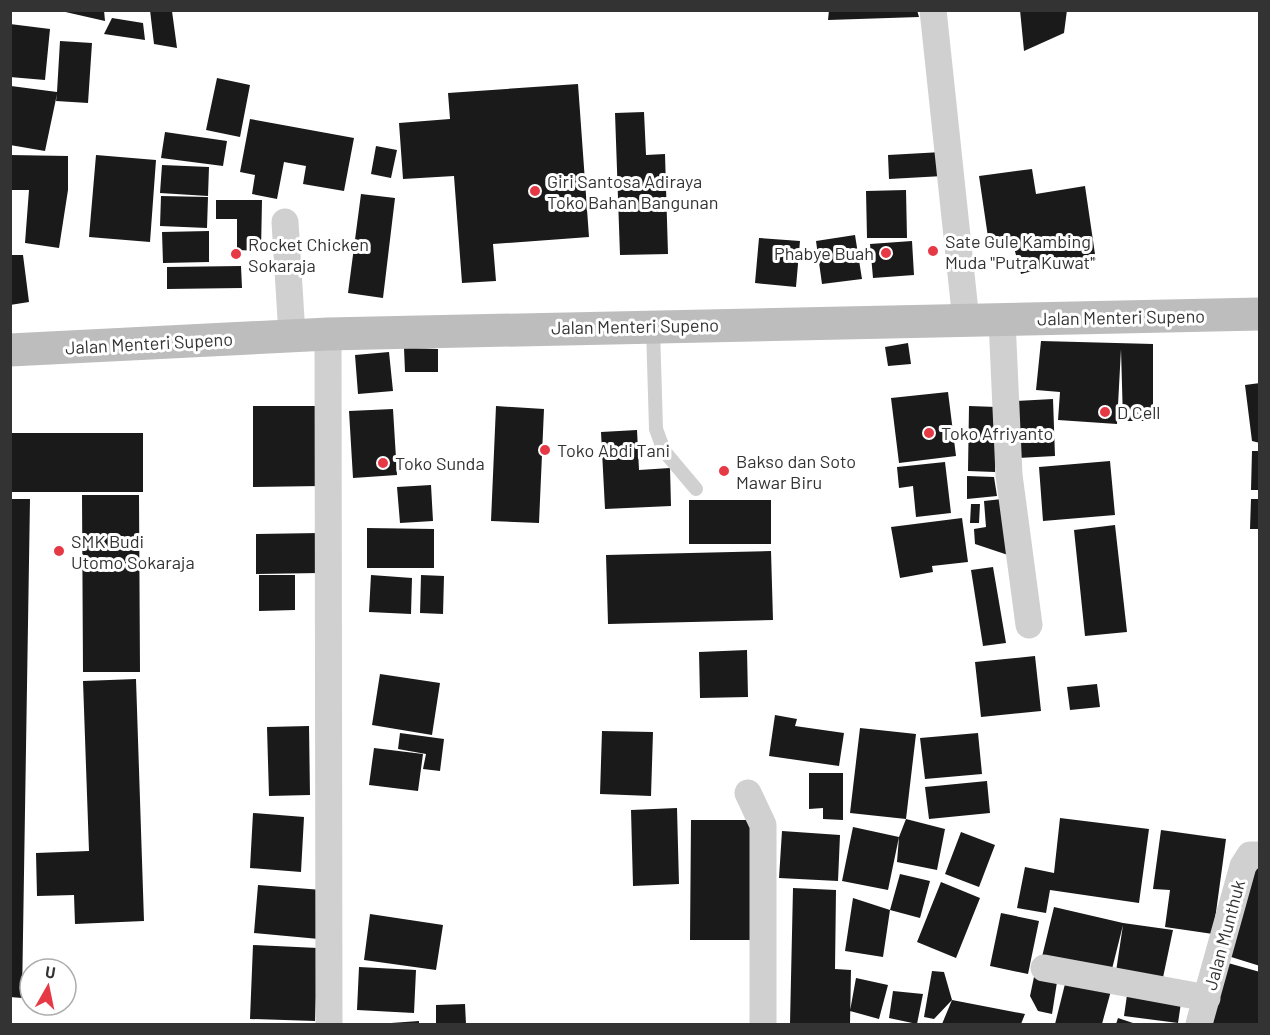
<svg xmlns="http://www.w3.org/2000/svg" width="1270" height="1035" font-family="Barlow,sans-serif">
	<rect width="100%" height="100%" fill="#fff"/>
	<path fill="#1a1a1a" d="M61,10H104L105,21L61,11Z
		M150,10L172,11L177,48L154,44Z
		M829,10H917L919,17L828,20Z
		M1020,10H1067L1064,33L1024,51Z
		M112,18L143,23L145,40L104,34Z
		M10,24L50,29L45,80L10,77Z
		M60,41L92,43L88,103L56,101L57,94L45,151L10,145L11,86L57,92Z
		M217,78L250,85L240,137L206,130Z
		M578,84L589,237L493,244L496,281L462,283L454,176L403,179L399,123L450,119L448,93Z
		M644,112L646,155L665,154L668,254L620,255L615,113Z
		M250,119L354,138L344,191L303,184L306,166L284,162L277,199L252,194L255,175L240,172Z
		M165,132L227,141L223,166L161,158Z
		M376,146L397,150L391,178L371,174Z
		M942,152L943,176L889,179L888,155Z
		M10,155L68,156V190L59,248L25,243L29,190H10Z
		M96,155L156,160L150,242L89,237Z
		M162,165L209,167L208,196L160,193Z
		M1032,169L1036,194L1085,186L1096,261L1047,267L1021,274L1012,240L989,244L979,176Z
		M906,190L907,238H867L866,191Z
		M361,194L395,198L383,298L348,293Z
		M161,196L208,197L207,228L160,226Z
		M216,200H262L261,251L237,250V219H216Z
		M209,231V262L163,263L162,232Z
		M855,235L862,279L822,284L816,241Z
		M759,238L800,241L796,287L755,283Z
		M912,241L914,275L873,278L870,244Z
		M10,255H23L29,302L10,305Z
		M241,266L242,288L167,289V267Z
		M1041,341L1153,344V421H1123L1121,349L1117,424L1058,420L1060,392L1036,390Z
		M908,343L911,364L888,366L885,347Z
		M404,348L438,349V372H405Z
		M389,352L393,391L358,394L355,355Z
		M1260,383V443L1252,441L1245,385Z
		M948,392L956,456L899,463L891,398Z
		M1053,399L1055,456L1018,458L1015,401Z
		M253,406H320L321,486L253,487Z
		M496,406L544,409L539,523L491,521Z
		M969,406L997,407L995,472L968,471Z
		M393,409L397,475L353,478L349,411Z
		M637,430L639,470L670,468L671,506L605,509L601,432Z
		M10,433H143V492H10Z
		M1252,451H1260V490H1251Z
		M1110,461L1115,515L1043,521L1039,467Z
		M945,462L951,513L916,517L913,486L899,488L897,467Z
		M967,476L994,477L997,496L967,499Z
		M431,485L433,521L400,523L397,487Z
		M82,495H139L140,672H83Z
		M10,499H30L22,998L10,997Z
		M1002,499L1008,555L975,544L974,529L986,527L984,501Z
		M1251,499H1260V529H1250Z
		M689,500H771V544H689Z
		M971,504H980L979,523H970Z
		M962,518L968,562L932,566L933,572L900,578L891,527Z
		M1115,525L1127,632L1085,636L1074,530Z
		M367,528L434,529V568H367Z
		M320,533V573L256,574V534Z
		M771,551L773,620L608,624L606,555Z
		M993,567L1006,643L983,646L971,570Z
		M259,575H295V610L259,611Z
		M371,575L412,578L411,614L369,612Z
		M421,575L444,576L443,614L420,613Z
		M747,650L748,697L700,698L699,652Z
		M1035,656L1041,711L981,717L975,662Z
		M380,674L440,683L432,735L372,725Z
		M136,679L144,921L75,924L74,895L37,896L36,853L89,851L83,681Z
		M1097,684L1100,707L1070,710L1067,687Z
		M775,715L797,719L795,726L844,733L839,766L769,756Z
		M309,726L310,795L269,796L267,727Z
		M860,728L916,734L906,819L850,813Z
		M602,731L653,732L651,796L600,794Z
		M400,733L444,739L440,771L423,769L426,754L398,749Z
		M978,733L982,774L925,779L920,738Z
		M374,748L423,754L418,791L369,785Z
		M809,773H843V820L823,819V808L809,809Z
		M987,781L990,813L929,819L925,787Z
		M677,808L679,884L633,886L631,810Z
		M253,813L304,817L301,872L250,868Z
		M1060,818L1149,829L1139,903L1050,890L1046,913L1017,908L1025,867L1054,873Z
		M906,819L945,829L937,870L897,862L899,837Z
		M691,820H754L753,940H690Z
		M853,827L899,837L888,890L842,881Z
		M1161,830L1226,839L1213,934L1165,927L1170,890L1153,889Z
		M782,831L840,835L838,881L779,878Z
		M961,832L995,845L979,887L945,874Z
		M1256,868L1260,869V966L1228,956Z
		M900,874L930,881L920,918L890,910Z
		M941,882L980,898L956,958L917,942Z
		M258,885L322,890L319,939L254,933Z
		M793,888L836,890L835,969L851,970L850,1024H790Z
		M853,898L890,910L883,957L845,951Z
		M1054,907L1123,923L1173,930L1161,987L1115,978L1123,925L1110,977L1041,961Z
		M1001,913L1039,921L1028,974L990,966Z
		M370,914L443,925L436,970L364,960Z
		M253,945L318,948L315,1021L250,1019Z
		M1221,961L1260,972V1024H1210Z
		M359,967L416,970L414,1013L357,1010Z
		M932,971L944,972L952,1000L934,1019L924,1017Z
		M1067,976L1112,987L1102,1024H1055Z
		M1034,977L1057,982L1052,1014L1038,1011L1030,996Z
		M856,978L888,985L879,1019L850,1011Z
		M1128,988L1182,996L1178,1023L1124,1016Z
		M893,991L923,994L917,1024L889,1018Z
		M952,1000L1025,1014L1021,1024H942Z
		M465,1004L466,1024H436V1005Z
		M1118,1018L1136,1024H1116Z
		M419,1021V1024H391V1023Z"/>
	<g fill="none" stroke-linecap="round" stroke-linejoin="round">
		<path stroke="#d0d0d0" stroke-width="14" d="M653,328L656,429L664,451L696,489"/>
		<path stroke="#d0d0d0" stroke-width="27" d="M933,10L966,321
			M285,222L292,335
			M1002,320L1009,475L1029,625
			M328,334L329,1024
			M748,793L763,825V1024
			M1044,968L1207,998
			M1199,1024L1243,866L1250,855H1260"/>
		<path stroke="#bdbdbd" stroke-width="33" d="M10,350L328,334L1260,314"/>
	</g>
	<g fill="#e63946" stroke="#fff" stroke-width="2">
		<circle cx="535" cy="191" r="6"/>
		<circle cx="933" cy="251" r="6"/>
		<circle cx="886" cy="253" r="6"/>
		<circle cx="236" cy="254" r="6"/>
		<circle cx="1105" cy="412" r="6"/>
		<circle cx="929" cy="433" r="6"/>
		<circle cx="545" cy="450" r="6"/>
		<circle cx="383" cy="463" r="6"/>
		<circle cx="724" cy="471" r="6"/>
		<circle cx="59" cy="551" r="6"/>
	</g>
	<g text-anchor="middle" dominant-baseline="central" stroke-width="6" stroke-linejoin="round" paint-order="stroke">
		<g font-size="18" fill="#333" stroke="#fff" text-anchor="start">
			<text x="547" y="181">Giri Santosa Adiraya<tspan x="547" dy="21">Toko Bahan Bangunan</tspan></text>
			<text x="945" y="241">Sate Gule Kambing<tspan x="945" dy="21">Muda "Putra Kuwat"</tspan></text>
			<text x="248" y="244">Rocket Chicken<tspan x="248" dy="21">Sokaraja</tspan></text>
			<text x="874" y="253" text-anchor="end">Phabye Buah</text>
			<text x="1117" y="412">D Cell</text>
			<text x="941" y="433">Toko Afriyanto</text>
			<text x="557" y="450">Toko Abdi Tani</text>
			<text x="736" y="461">Bakso dan Soto<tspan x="736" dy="21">Mawar Biru</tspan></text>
			<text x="395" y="463">Toko Sunda</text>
			<text x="71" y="541">SMK Budi<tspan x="71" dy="21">Utomo Sokaraja</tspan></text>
		</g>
		<g font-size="18" fill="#333" stroke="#fff">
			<text transform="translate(1121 317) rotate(-1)">Jalan Menteri Supeno</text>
			<text transform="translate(635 326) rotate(-1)">Jalan Menteri Supeno</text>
			<text transform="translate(149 343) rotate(-3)">Jalan Menteri Supeno</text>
			<text transform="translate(1224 935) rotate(-75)">Jalan Munthuk</text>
		</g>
	</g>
	<rect width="1270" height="1035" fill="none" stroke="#333333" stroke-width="24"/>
	<g transform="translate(48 987) rotate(9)"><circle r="28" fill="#ffffff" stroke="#adadad" stroke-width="1.5"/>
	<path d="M0-4.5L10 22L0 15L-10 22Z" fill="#e63946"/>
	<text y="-9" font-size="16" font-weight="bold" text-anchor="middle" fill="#333333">U</text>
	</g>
</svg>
